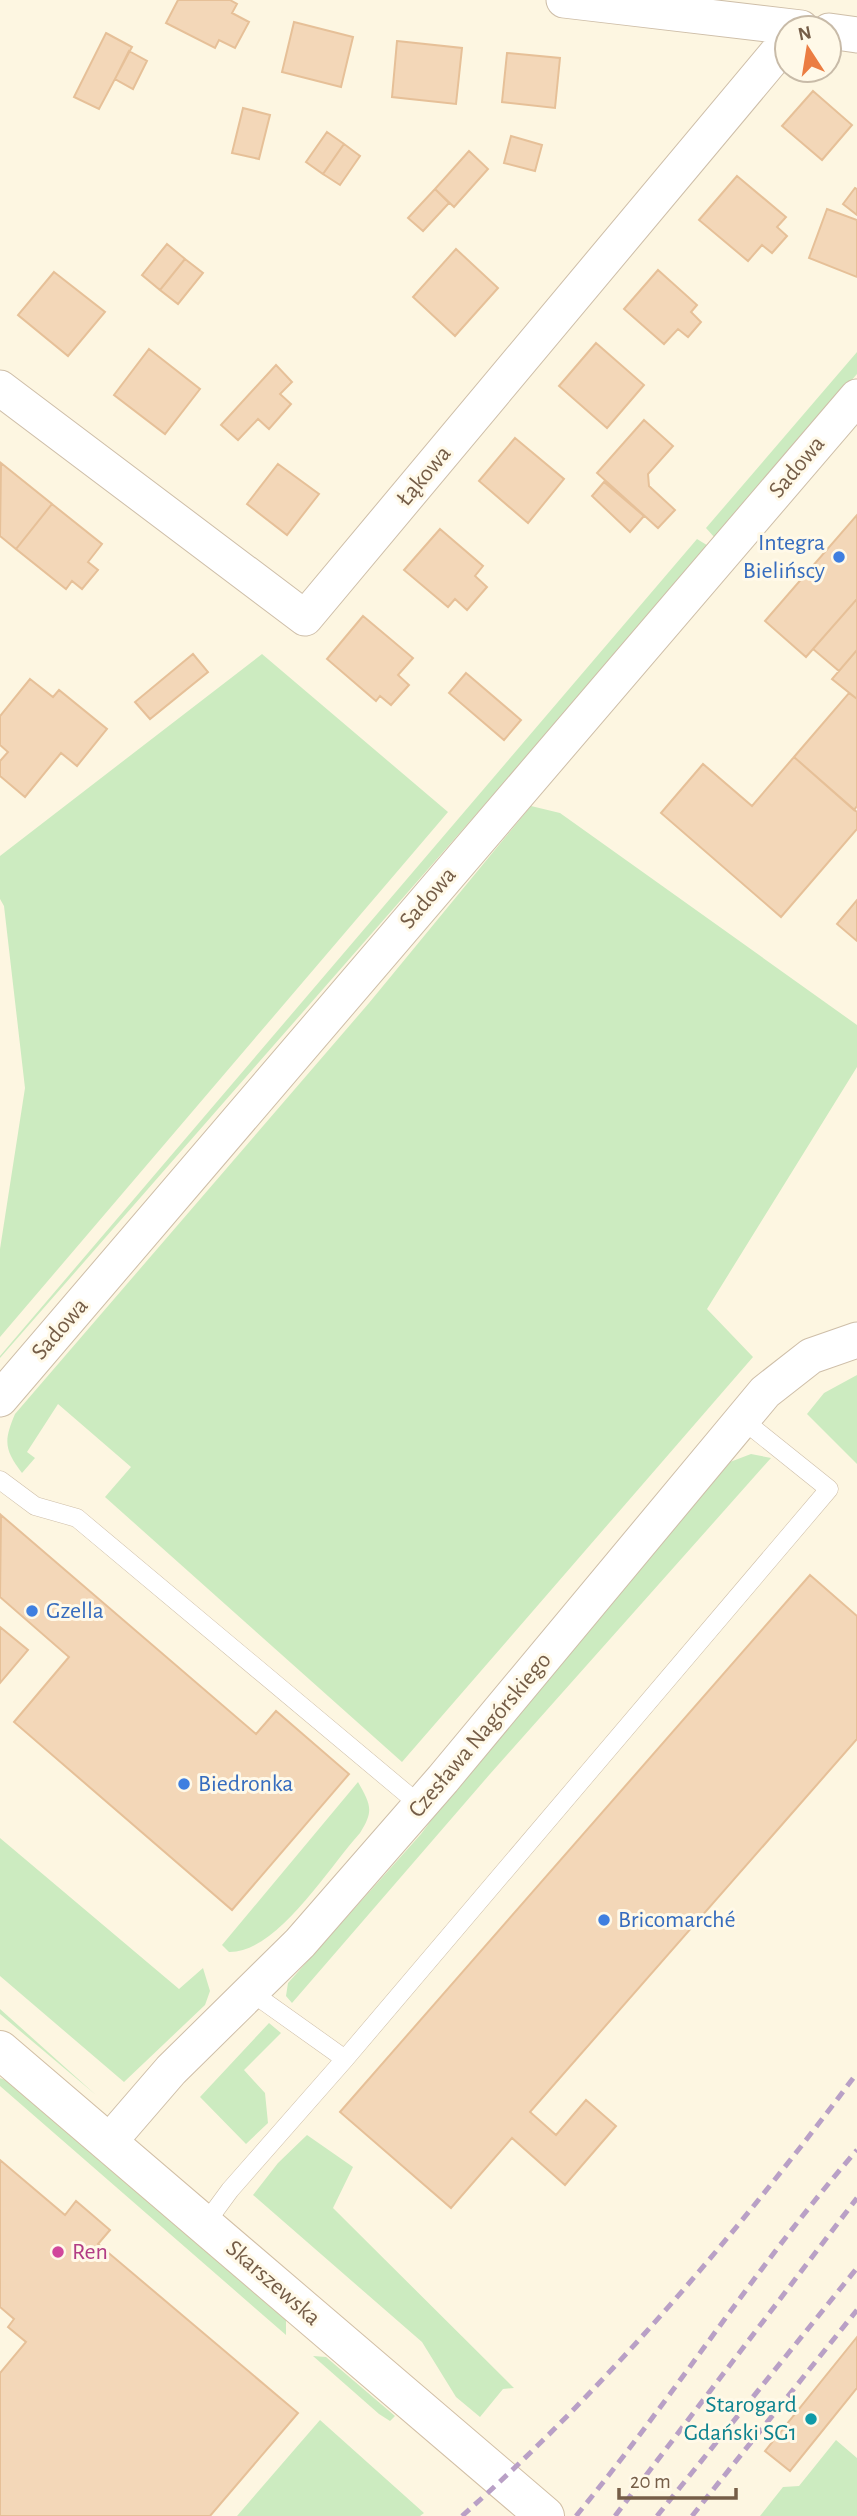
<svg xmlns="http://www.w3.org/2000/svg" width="857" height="2516" font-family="'Alegreya Sans',sans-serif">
	<rect width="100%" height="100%" fill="#fdf6e1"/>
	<path fill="#ccebc0" d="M857,352V374L715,538L706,528Z
		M697,539L710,547L0,1358V1356Z
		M262,654L448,812L0,1337V1249L25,1088L4,906L0,899V856Z
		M531,806L560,813L857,1025V1067L707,1309L753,1357L402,1762L105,1497L131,1467L58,1404L27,1452L35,1458L22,1473C5,1450 3,1442 15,1414L369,1003Z
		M857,1375V1464L807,1414L824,1393Z
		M751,1454L771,1458L490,1774L292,2003L286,1996L288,1983L421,1834L492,1739L730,1462Z
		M358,1782C371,1805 374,1811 360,1833C329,1867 277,1953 229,1952L222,1945Z
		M0,1838L179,1989L203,1968L210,1991L205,2005L124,2082L0,1976Z
		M0,2009L96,2095L0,2014Z
		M269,2023L281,2033L244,2070L265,2093L268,2123L246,2144L200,2097Z
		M0,2078L8,2081L286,2320V2335L0,2086Z
		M307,2135L353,2167L333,2208L514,2388L503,2389L480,2417L456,2397L422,2342L253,2195L278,2163Z
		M313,2356L326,2357L395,2416L390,2421L379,2414Z
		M320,2420L424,2513L420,2516H237Z
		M836,2440L857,2458V2516H760L783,2487L799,2486Z"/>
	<path fill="#f3d7b8" stroke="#e6c098" stroke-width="2" d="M178,0H230L237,4L232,13L249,22L235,48L219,40L215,48L166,23Z
		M294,22L353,37L341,87L282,72Z
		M106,33L132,47L99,109L74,97Z
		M397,41L462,48L456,104L392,97Z
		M129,51L147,61L133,89L115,79Z
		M507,53L560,58L555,108L502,102Z
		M813,91L852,125L822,160L782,126Z
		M243,108L270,115L259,159L232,153Z
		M327,132L344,144L323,174L306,162Z
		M511,136L542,145L535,171L504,163Z
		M344,144L360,156L340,185L323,174Z
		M469,151L488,169L454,207L435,189Z
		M737,176L786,217L777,227L787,236L772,253L762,245L748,261L699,220Z
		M855,188L857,189V215L843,204Z
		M435,189L449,203L423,231L408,218Z
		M827,209L857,220V277L809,258Z
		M167,244L185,259L160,290L142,275Z
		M456,249L498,288L455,336L413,297Z
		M185,259L203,273L178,304L160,290Z
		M658,270L697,305L691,312L701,322L688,337L678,329L664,344L624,309Z
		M54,272L105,312L68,356L18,315Z
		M596,343L644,385L607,428L559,386Z
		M149,349L200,389L165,434L114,395Z
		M276,365L292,382L280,394L291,404L269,429L258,419L238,440L221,425Z
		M644,420L673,446L648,474L649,486L675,510L658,528L597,473Z
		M515,438L564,479L528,523L479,481Z
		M1,463L52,504L16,549L0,536Z
		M278,464L319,494L287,535L247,504Z
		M604,482L644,516L630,532L592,496Z
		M52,504L102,544L88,562L98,570L82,589L72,581L66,589L16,549Z
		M857,515V599L806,657L765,621Z
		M440,529L483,566L475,576L487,587L467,610L455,599L448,607L404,570Z
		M857,599V650L839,671L813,649Z
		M363,616L413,658L398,675L409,685L391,705L380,696L376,701L327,659Z
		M857,650V699L832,679Z
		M193,654L208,672L150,719L135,702Z
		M466,673L521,720L504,740L449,693Z
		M30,679L53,697L59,690L107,729L77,766L61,753L25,797L0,776V761L8,752L0,745V716Z
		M849,693L857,699V806L854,810L794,757Z
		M794,757L857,812V829L781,917L661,813L703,764L752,806Z
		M857,900V941L837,924Z
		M1,1515L256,1734L276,1711L349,1774L232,1910L14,1722L69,1657L0,1597Z
		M810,1575L857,1616V1739L530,2112L556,2135L586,2100L616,2126L565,2185L512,2138L451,2208L340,2112Z
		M0,1627L28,1650L0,1683Z
		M0,2160L65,2215L76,2201L110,2230L98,2244L298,2413L210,2516H0V2373L26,2342L8,2327L14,2319L0,2307Z
		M857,2337V2388L790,2471L765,2451Z"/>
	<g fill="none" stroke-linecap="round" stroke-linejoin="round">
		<g stroke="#cebea8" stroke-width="19">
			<path id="service" d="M0,1480L35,1506L77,1518L420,1805
				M251,1992L345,2059
				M205,2224L230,2190L345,2059L829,1489L743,1420"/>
		</g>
		<g stroke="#cebea8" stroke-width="37">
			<path id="minor" d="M564,0L801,28
				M829,31L857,35
				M0,388L305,618L787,41
				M0,1399L857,397
				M108,2143L171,2070L300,1943L443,1779L765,1392L811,1356L857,1340"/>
		</g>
		<g stroke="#d2bfa5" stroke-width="40">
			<path id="secondary" d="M0,2050L545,2516"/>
		</g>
		<use href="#service" stroke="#fff" stroke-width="18"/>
		<use href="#minor" stroke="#fff" stroke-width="35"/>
		<use href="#secondary" stroke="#fff" stroke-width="38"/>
		<path stroke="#b9a0c6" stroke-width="5" stroke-dasharray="10 7" stroke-linecap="butt" d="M462,2516C606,2389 742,2227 857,2073
			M576,2516C674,2397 756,2266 857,2150
			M615,2516L857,2198
			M657,2516L857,2268
			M692,2516L857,2310"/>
	</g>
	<g fill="#3f7fe0" stroke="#fff9e8" stroke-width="2.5">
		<circle cx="839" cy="557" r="7"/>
		<circle cx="32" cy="1611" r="7"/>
		<circle cx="184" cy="1784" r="7"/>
		<circle cx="604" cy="1920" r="7"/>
	</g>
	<circle fill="#d1479c" stroke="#fff9e8" stroke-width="2.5" cx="58" cy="2252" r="7"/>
	<circle fill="#0f9aa8" stroke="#fff9e8" stroke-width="2.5" cx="811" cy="2419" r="7"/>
	<g text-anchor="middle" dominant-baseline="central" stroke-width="6" stroke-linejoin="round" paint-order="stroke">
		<g font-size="24" fill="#755d47" stroke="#fff9e8">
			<text transform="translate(797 467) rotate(-50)">Sadowa</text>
			<text transform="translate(424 476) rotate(-50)">Łąkowa</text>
			<text transform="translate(428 898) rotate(-49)">Sadowa</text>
			<text transform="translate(60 1329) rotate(-49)">Sadowa</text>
			<text transform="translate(480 1735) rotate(-50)">Czesława Nagórskiego</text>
			<text transform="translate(273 2283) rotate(41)">Skarszewska</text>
		</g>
		<g font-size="24" fill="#366cbe" stroke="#fff9e8" text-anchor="start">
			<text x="825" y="543" text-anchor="end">Integra<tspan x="825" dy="28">Bielińscy</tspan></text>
			<text x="46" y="1611">Gzella</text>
			<text x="198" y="1784">Biedronka</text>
			<text x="618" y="1920">Bricomarché</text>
		</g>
		<g font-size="24" fill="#b23c85" stroke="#fff9e8" text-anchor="start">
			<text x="72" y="2252">Ren</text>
		</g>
		<g font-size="24" fill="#0d838f" stroke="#fff9e8" text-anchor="end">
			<text x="797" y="2405">Starogard<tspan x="797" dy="28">Gdański SG1</tspan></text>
		</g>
	</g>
	<g transform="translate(808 49) rotate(348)"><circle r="33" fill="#fff9e8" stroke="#c8bba8" stroke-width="2"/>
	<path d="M0-5L12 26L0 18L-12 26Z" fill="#eb7d42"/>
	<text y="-10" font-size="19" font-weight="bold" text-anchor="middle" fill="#755d47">N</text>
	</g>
	<path d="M619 2488v10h117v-10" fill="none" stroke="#755d47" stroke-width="3.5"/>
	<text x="630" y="2488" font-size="21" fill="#755d47" stroke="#fff9e8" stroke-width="5" paint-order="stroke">20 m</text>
</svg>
